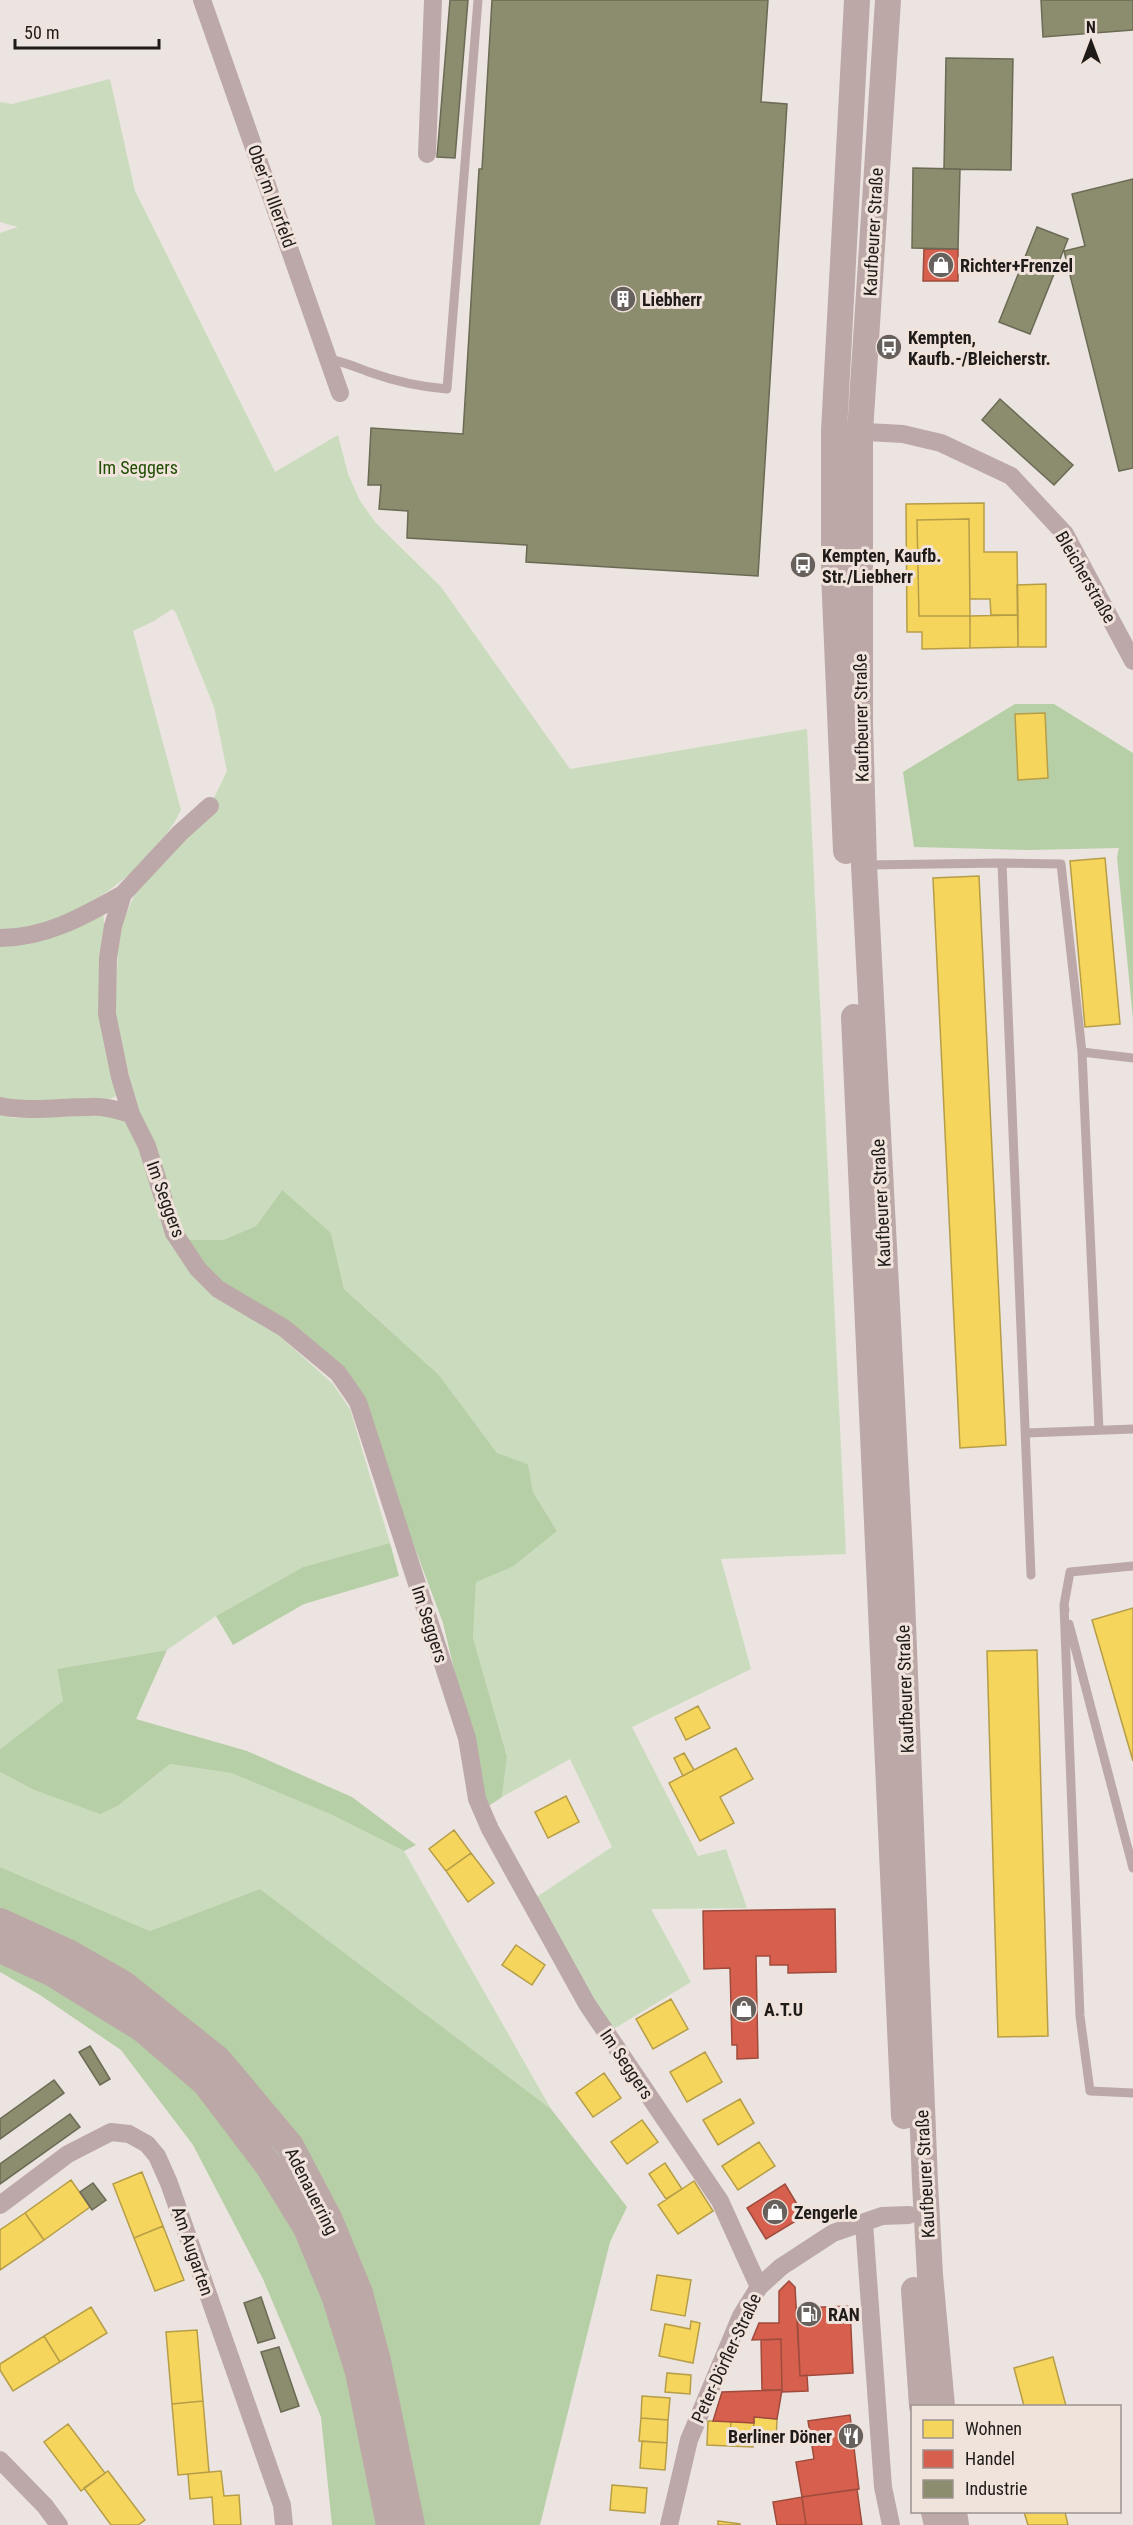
<svg xmlns="http://www.w3.org/2000/svg" width="1133" height="2525" font-family="'Roboto Condensed',sans-serif">
	<rect width="100%" height="100%" fill="#ece4e0"/>
	<path fill="#cadcbd" d="M110,79L135,191L275,472L338,435L348,474L360,501L376,523L441,587L570,769L807,729L846,1554L721,1559L751,1669L632,1727L698,1856L726,1849L747,1908L651,1909L691,1982L612,2030L535,1898L612,1847L570,1759L502,1797L507,1755L473,1638L476,1581L514,1566L557,1531L533,1492L528,1464L497,1453L439,1375L344,1289L331,1233L281,1191L256,1226L223,1240H186L137,1111L115,1014L119,929L136,892L211,804L227,771L214,707L176,613L172,609L154,621L133,631L181,810C156,862 93,910 37,926C25,929 12,930 0,931V233L18,227L0,222V102L12,104Z
		M103,911L119,1094C98,1111 28,1102 0,1099V945Z
		M0,1115L14,1118L109,1115L126,1121L143,1148L168,1235L333,1384L350,1409L390,1543L303,1567L216,1616L167,1650L57,1669L63,1701L0,1749Z
		M170,1764L231,1773L330,1814L404,1851L551,2109L260,1889L150,1931L0,1867V1772L32,1789L119,1805Z"/>
	<path fill="#b6cfa6" d="M1015,704H1054L1133,753V1019L1117,857L1119,848L1029,850L914,847L903,772Z
		M282,1190L331,1233L344,1289L439,1375L497,1453L528,1464L533,1492L557,1531L514,1566L476,1582L473,1638L507,1756L502,1797L487,1807L443,1623L386,1471L365,1400L201,1267L186,1240H223L256,1226Z
		M390,1543L399,1576L304,1604L233,1645L216,1616L303,1567Z
		M167,1650L136,1719L247,1751L352,1797L416,1845L404,1851L330,1814L231,1773L170,1764L119,1805L100,1814L32,1789L0,1772V1749L63,1701L57,1669Z
		M0,1867L150,1931L260,1889L551,2109L627,2207L610,2242L540,2525H332L321,2417L263,2279L193,2145L121,2050L40,1995L0,1972Z"/>
	<path fill="#f6d55c" stroke="#b69d48" stroke-width="1.5" d="M984,503V552H1017L1018,615H991L990,599H970L969,519L917,520L919,616H970V648L922,649V632H907L906,504Z
		M969,519L970,616H919L917,520Z
		M1046,584V647H1018L1017,585Z
		M1018,615V647L970,648V616Z
		M1045,713L1048,778L1018,780L1015,714Z
		M1105,858L1120,1024L1085,1027L1070,861Z
		M979,876L1006,1445L960,1448L933,878Z
		M1133,1608V1761L1092,1620Z
		M1037,1650L1048,2036L998,2037L987,1651Z
		M698,1706L710,1728L686,1740L675,1718Z
		M736,1748L753,1779L720,1797L734,1823L700,1841L669,1783Z
		M684,1753L694,1770L683,1776L674,1758Z
		M566,1796L579,1822L548,1838L535,1812Z
		M454,1830L471,1853L446,1871L429,1849Z
		M471,1853L494,1883L468,1902L446,1871Z
		M516,1945L545,1965L532,1985L502,1965Z
		M671,1999L688,2029L653,2049L636,2019Z
		M705,2052L722,2082L687,2102L670,2072Z
		M604,2073L621,2098L593,2117L576,2093Z
		M740,2099L754,2123L718,2145L703,2120Z
		M642,2120L658,2142L627,2164L611,2142Z
		M759,2142L775,2166L738,2190L722,2166Z
		M665,2163L682,2189L666,2199L649,2174Z
		M142,2172L163,2226L134,2238L113,2184Z
		M71,2180L90,2207L44,2240L25,2213Z
		M694,2181L713,2211L678,2234L658,2205Z
		M25,2213L44,2240L0,2270V2230Z
		M163,2226L184,2280L155,2291L134,2238Z
		M657,2275L691,2280L685,2316L651,2310Z
		M91,2307L107,2333L60,2362L44,2336Z
		M691,2321L700,2323L693,2363L659,2356L665,2324L690,2329Z
		M197,2330L203,2401L172,2404L166,2332Z
		M44,2336L60,2362L13,2391L0,2370V2364Z
		M1053,2357L1066,2406H1024L1014,2368Z
		M667,2373L691,2375L690,2394L665,2392Z
		M642,2396L670,2398L668,2420L641,2418Z
		M203,2401L209,2472L178,2475L172,2404Z
		M754,2417L777,2419L776,2443L753,2442Z
		M641,2418L668,2420L667,2443L639,2441Z
		M708,2421H731L729,2446L707,2445Z
		M731,2421L754,2423L753,2447L729,2446Z
		M68,2424L105,2473L81,2491L44,2442Z
		M642,2441L667,2443L665,2470L640,2468Z
		M108,2471L145,2520L138,2525H111L84,2488Z
		M221,2471L224,2496L239,2495L241,2525H214L212,2497L190,2499L188,2474Z
		M612,2485L647,2488L645,2513L610,2510Z
		M1024,2512H1065L1068,2525H1028Z
		M718,2521L740,2524V2525H718Z"/>
	<path fill="#d6604d" stroke="#9f4b3d" stroke-width="1.5" d="M924,249H958V281H923Z
		M835,1909L836,1972L788,1973V1965H770V1956H756L758,2058L737,2059V2045H732L730,1968L704,1969L703,1911Z
		M785,2184L804,2216L766,2239L747,2208Z
		M789,2281L795,2287L800,2376L807,2375L808,2391L782,2392L781,2339L752,2340L759,2323H779V2291Z
		M850,2306L853,2373L800,2376L797,2308Z
		M781,2339L782,2390H762L761,2340Z
		M782,2390L777,2419L754,2417V2423L713,2421L722,2392Z
		M850,2415L859,2489L802,2497L796,2462L814,2459L808,2421Z
		M857,2489L862,2525H806L802,2497Z
		M802,2497L806,2525H777L773,2502Z"/>
	<path fill="#8c8c6e" stroke="#6b6a54" stroke-width="1.5" d="M450,0H468L455,158L437,157Z
		M492,0H768L761,102L787,104L758,576L526,562L527,545L407,538L408,511L379,509L381,485H368L371,428L463,434L479,169H482Z
		M1041,0H1133V30L1043,37Z
		M946,58L1013,59L1011,170L944,169Z
		M913,168L960,169L958,249L912,248Z
		M1133,179V468L1119,471L1064,251L1085,246L1072,194Z
		M1037,227L1068,239L1030,334L999,322Z
		M1000,399L1073,465L1054,485L982,420Z
		M90,2046L110,2079L100,2085L79,2052Z
		M54,2080L64,2093L0,2139V2119Z
		M70,2114L80,2127L0,2184V2164Z
		M93,2183L106,2200L92,2210L80,2192Z
		M261,2297L275,2338L258,2343L244,2303Z
		M279,2347L299,2406L281,2412L261,2352Z"/>
	<g fill="none" stroke-linecap="round" stroke-linejoin="round">
		<path stroke="#bda8a9" stroke-width="9" d="M329,359C344,362 356,367 369,372C394,381 422,387 447,389L478,0
			M1002,863L1061,864L1082,1052
			M866,865L1002,863L1031,1575
			M1099,1430L1082,1052L1133,1058
			M1026,1433L1133,1429
			M1064,1605L1080,2016L1090,2091L1133,2093
			M1065,1610L1064,1605L1070,1572L1133,1566
			M1069,1624L1133,1868"/>
		<path stroke="#bda8a9" stroke-width="18" d="M202,0L340,393
			M427,154L433,0
			M848,431L903,434L941,443L1011,476L1065,534L1133,661
			M210,806L180,833L123,894L113,926L108,958L107,1014L120,1077L131,1114L147,1146L174,1233L198,1269L218,1289L284,1328L338,1373L358,1402L467,1738L477,1799L490,1829L587,2004L720,2201L759,2287
			M0,938C46,938 84,916 123,894
			M0,1106C30,1112 59,1107 89,1107C104,1106 117,1110 131,1114
			M0,2205L68,2154L111,2132L129,2134L147,2144L157,2156L169,2183L282,2505L284,2525
			M864,2223L883,2487L891,2525
			M0,2460L45,2506L59,2525
			M669,2525L689,2440L741,2316L759,2287L781,2267L833,2233L882,2216L909,2215"/>
		<path stroke="#bca8a6" stroke-width="26" d="M888,0L860,432V723L864,865L901,1573L925,2183L930,2275L942,2406
			M846,851L834,574V431L857,0
			M854,1017L904,2116
			M914,2290L922,2406
			M934,2512L937,2525
			M954,2512L956,2525"/>
		<path stroke="#bda8a8" stroke-width="28" d="M0,1922L68,1953L124,1985L218,2060L290,2146L329,2220L359,2293L377,2361L411,2525
			M0,1949L53,1973L142,2028L206,2083L269,2166L307,2228L336,2298L359,2372L390,2525"/>
	</g>
	<defs>
		<g id="shop-disc" transform="scale(1.35)"><circle r="9.5" fill="#67615e" stroke="#f0e3dc"/><path d="M-5-2.5h2.3a2.7 3.5 0 0 1 5.4 0H5L5.5 6h-11ZM-1.5-2.5h3a1.5 2.3 0 0 0-3 0Z" fill="#fff"/></g>
		<g id="building-disc" transform="scale(1.35)"><circle r="9.5" fill="#67615e" stroke="#f0e3dc"/><path d="M-4-6H4V6H1V3H-1V6H-4ZM-2.5-4.3h1.7v1.8h-1.7ZM.8-4.3h1.7v1.8H.8ZM-2.5-1h1.7V.8h-1.7ZM.8-1h1.7V.8H.8Z" fill="#fff"/></g>
		<g id="bus-disc" transform="scale(1.35)"><circle r="9.5" fill="#67615e" stroke="#f0e3dc"/><path d="M-5-6H5V4H4V6H2V4H-2V6H-4V4H-5ZM-3.5-4V0h7V-4ZM-3.5 1.2v1.5H-2V1.2ZM2 1.2v1.5H3.5V1.2Z" fill="#fff"/></g>
		<g id="fuel-disc" transform="scale(1.35)"><circle r="9.5" fill="#67615e" stroke="#f0e3dc"/><path d="M-5.5-6h7V0h2V4h1.3V-2.5L3-4.5l.8-.8L6-3V5H2.5V1h-1V6h-7ZM-4.2-4.7v3.2H.2V-4.7Z" fill="#fff"/></g>
		<g id="restaurant-disc" transform="scale(1.35)"><circle r="9.5" fill="#67615e" stroke="#f0e3dc"/><path d="M-5-6h1v4h1v-4h1v4h1v-4h1v5L-1.5 .5V6h-2V.5L-5-1ZM5-6V6H3V1.5H1.5Q1.5-4 5-6Z" fill="#fff"/></g>
	</defs>
	<g fill-rule="evenodd">
		<use href="#shop-disc" x="941" y="265"/>
		<use href="#building-disc" x="623" y="299"/>
		<use href="#bus-disc" x="889" y="347"/>
		<use href="#bus-disc" x="803" y="565"/>
		<use href="#shop-disc" x="744" y="2009"/>
		<use href="#shop-disc" x="775" y="2212"/>
		<use href="#fuel-disc" x="809" y="2314"/>
		<use href="#restaurant-disc" x="851" y="2436"/>
	</g>
	<g text-anchor="middle" dominant-baseline="central" stroke-width="6" stroke-linejoin="round" paint-order="stroke">
		<g font-size="18" fill="#1f1b18" stroke="#f0e3dc">
			<text transform="translate(272 196) rotate(70)">Ober'm Illerfeld</text>
			<text transform="translate(873 232) rotate(-87)">Kaufbeurer Straße</text>
			<text transform="translate(1086 577) rotate(60)">Bleicherstraße</text>
			<text transform="translate(861 718) rotate(-91)">Kaufbeurer Straße</text>
			<text transform="translate(166 1199) rotate(70)">Im Seggers</text>
			<text transform="translate(881 1203) rotate(-93)">Kaufbeurer Straße</text>
			<text transform="translate(430 1624) rotate(72)">Im Seggers</text>
			<text transform="translate(905 1689) rotate(-92)">Kaufbeurer Straße</text>
			<text transform="translate(627 2064) rotate(56)">Im Seggers</text>
			<text transform="translate(925 2174) rotate(-93)">Kaufbeurer Straße</text>
			<text transform="translate(312 2191) rotate(63)">Adenauerring</text>
			<text transform="translate(193 2251) rotate(71)">Am Augarten</text>
			<text transform="translate(726 2358) rotate(-65)">Peter-Dörfler-Straße</text>
		</g>
		<g font-size="18" font-weight="bold" fill="#1f1b18" stroke="#f0e3dc" text-anchor="start">
			<text x="960" y="265">Richter+Frenzel</text>
			<text x="642" y="299">Liebherr</text>
			<text x="908" y="337">Kempten,<tspan x="908" dy="21">Kaufb.-/Bleicherstr.</tspan></text>
			<text x="822" y="555">Kempten, Kaufb.<tspan x="822" dy="21">Str./Liebherr</tspan></text>
			<text x="764" y="2009">A.T.U</text>
			<text x="794" y="2212">Zengerle</text>
			<text x="828" y="2314">RAN</text>
			<text x="832" y="2436" text-anchor="end">Berliner Döner</text>
		</g>
		<g font-size="18" fill="#1e4d02" stroke="#f0e3dc">
			<text x="138" y="467">Im Seggers</text>
		</g>
	</g>
	<rect x="911" y="2405" width="210" height="108" fill="#f0e3dc" stroke="#9c938e" stroke-width="1.5"/>
	<rect x="923" y="2420" width="30" height="18" fill="#f6d55c" stroke="#9c938e" stroke-width="1.5"/>
	<text x="965" y="2435" font-size="18" fill="#1f1b18">Wohnen</text>
	<rect x="923" y="2450" width="30" height="18" fill="#d6604d" stroke="#9c938e" stroke-width="1.5"/>
	<text x="965" y="2465" font-size="18" fill="#1f1b18">Handel</text>
	<rect x="923" y="2480" width="30" height="18" fill="#8c8c6e" stroke="#9c938e" stroke-width="1.5"/>
	<text x="965" y="2495" font-size="18" fill="#1f1b18">Industrie</text>
	<g transform="translate(1091 42)" stroke="#f0e3dc" stroke-width="4.5" paint-order="stroke">
	<path d="M0-4.5L10 22L0 15L-10 22Z" fill="#1f1b18"/>
	<text y="-9" font-size="16" font-weight="bold" text-anchor="middle" fill="#1f1b18">N</text>
	</g>
	<path d="M15 39v9h144v-9" fill="none" stroke="#1f1b18" stroke-width="3"/>
	<text x="24" y="39" font-size="18" fill="#1f1b18" stroke="#f0e3dc" stroke-width="4.5" paint-order="stroke">50 m</text>
</svg>
